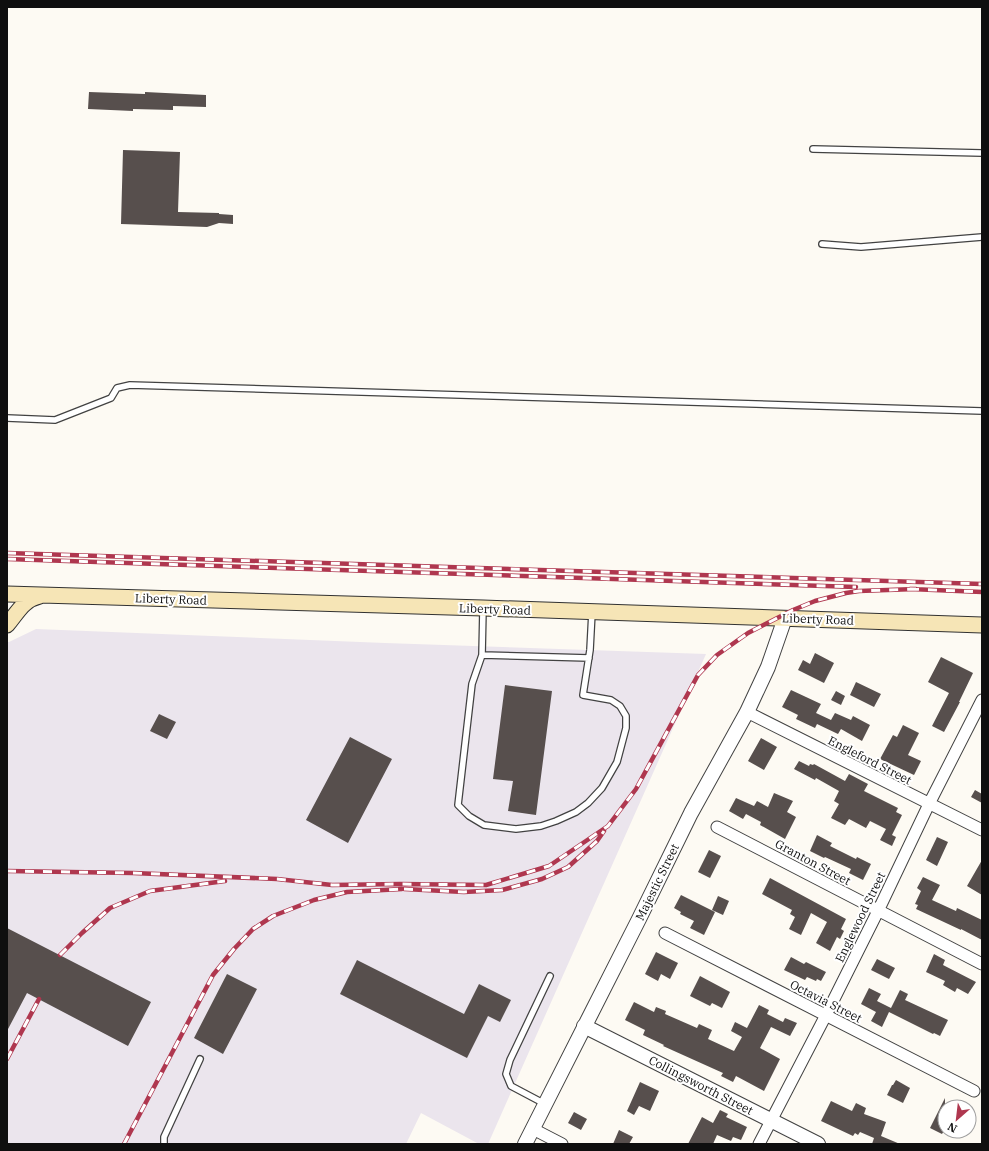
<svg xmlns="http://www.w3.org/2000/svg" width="989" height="1151" font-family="'IBM Plex Serif',serif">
	<rect width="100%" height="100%" fill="#fdfaf3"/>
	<path fill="#ebe5ed" d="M36,629L385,643L706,654L488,1144H479L421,1113L406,1144H7V642H9Z"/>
	<path fill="#574f4d" d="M89,92L145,94V92L206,95V107L173,106V110L133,109V111L88,109Z
		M123,150L180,152L178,212L219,213V214L233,215V224L219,223L207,227L121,224Z
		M815,653L834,663L824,683L798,670L803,660L810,664Z
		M941,657L973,673L959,702H960L944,732L932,726L949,693L928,682Z
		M856,682L881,694L874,707L850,695Z
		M505,685L552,691L536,815L508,811L513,781L493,779Z
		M791,690L821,704L816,713L831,720L835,713L851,720L853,716L870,725L862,741L841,729L838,734L817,724L815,728L796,719L798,715L782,707Z
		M836,691L845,696L841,705L831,700Z
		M159,714L176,722L167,739L150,731Z
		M903,725L919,733L908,755L921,761L914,775L880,759L893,735L897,737Z
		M350,737L392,759L348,843L306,820Z
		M761,738L777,747L764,770L748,761Z
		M799,761L809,766L810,764L813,765L814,764L845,781L849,774L868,784L864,791L898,808L896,812L902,815L892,835L896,837L892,846L880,840L886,829L870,821L866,828L849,819L845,825L831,818L839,804L834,801L839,791L816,778L815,780L794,769Z
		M975,790L982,794V803L971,797Z
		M774,793L793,801L787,812L796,817L785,839L760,825L761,822L746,814L743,819L729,811L736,798L754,806L757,801L768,807Z
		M817,835L832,843L830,846L856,859L857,857L871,864L863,880L849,873L851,869L825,857L824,858L810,851Z
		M937,837L948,842L937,866L926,860Z
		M709,850L721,856L710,878L698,872Z
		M982,860V895L967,886Z
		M923,877L940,885L932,900L956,911L957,908L982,920V940L961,929V930L916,909L918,905L915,904L921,891L917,888Z
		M770,878L846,919L841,929L844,931L840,939L837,937L830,951L816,943L827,922L811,913L801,935L789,929L795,917L790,914L792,910L762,894Z
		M681,895L715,912L704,935L690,928L694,921L680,914L681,912L674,908Z
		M718,896L729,901L723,915L712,910Z
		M7,928L151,1002L128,1046L27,993L7,1031Z
		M656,952L678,963L670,979L661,974L658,981L645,974Z
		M934,954L945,960L943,965L976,982L968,994L957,988L955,992L943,985L945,981L926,972Z
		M791,957L804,964L806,962L826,972L821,981L817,979L816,981L807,977L805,980L784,970Z
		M877,959L895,968L889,979L871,970Z
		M357,960L464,1014L479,984L511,1000L500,1022L488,1016L467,1058L340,994Z
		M227,974L257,989L223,1054L194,1038Z
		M700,976L730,992L722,1008L712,1003L710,1006L690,996Z
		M869,988L881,994L877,1001L891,1008L900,990L908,994L905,1000L948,1020L940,1036L934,1033L933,1034L889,1012L882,1027L871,1021L876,1012L861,1004Z
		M634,1002L654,1012L656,1007L666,1011L665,1014L697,1028L699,1024L712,1030L708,1039L734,1051L742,1037L731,1031L735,1022L747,1028L759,1005L769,1010L767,1014L783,1022L785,1018L797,1023L790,1036L771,1027L760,1048L780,1059L764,1091L736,1076L733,1082L721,1076L723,1073L663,1046L664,1045L643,1035L645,1030L625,1020Z
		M896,1080L910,1088L903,1103L887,1095L892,1085H893Z
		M640,1082L659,1091L650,1111L639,1106L634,1115L627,1111Z
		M945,1098V1129L942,1134L930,1128Z
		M831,1101L852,1111L856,1103L866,1108L864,1114L886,1122L881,1136L900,1144H872L874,1138L860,1132L858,1135L855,1133L853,1136L821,1121Z
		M720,1110L728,1114L726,1117L747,1127L741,1140L733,1137L731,1141L717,1135L713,1144H688L702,1117L713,1123Z
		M574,1112L587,1119L581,1130L568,1123Z
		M619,1130L633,1137L629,1144H613Z"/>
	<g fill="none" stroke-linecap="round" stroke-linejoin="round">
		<g stroke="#424242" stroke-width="8">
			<path id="service" d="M813,149L982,153
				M822,244L861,247L982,237
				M7,418L55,420L111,398L117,388L130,385L982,411
				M483,609L482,655L472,684L458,805L469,816L484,825L516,829L541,826L556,821L576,812L588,803L602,788L617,762L626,728V716L620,706L611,700L583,695L590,650L592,612
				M482,655L589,658
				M545,1104L511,1086L506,1074L510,1060L550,976
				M164,1144V1137L200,1059"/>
		</g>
		<g stroke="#424242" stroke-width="13">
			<path id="minor" d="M747,712L982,830
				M717,827L982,964
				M665,933L974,1091
				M533,1129L562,1144
				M759,1144L826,1015L878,911L929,804L982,700"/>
		</g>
		<g stroke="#424242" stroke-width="16">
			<path id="tertiary" d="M584,1026L818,1144
				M525,1144L639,919L691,813L747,712L768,667L785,618"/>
		</g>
		<g stroke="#313131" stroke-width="17">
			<path id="secondary" d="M7,594L483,608L982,625
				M7,625C18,612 23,600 40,596"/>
		</g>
		<use href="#service" stroke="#fff" stroke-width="5.5"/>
		<use href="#minor" stroke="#fff" stroke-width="11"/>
		<use href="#tertiary" stroke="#fff" stroke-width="14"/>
		<use href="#secondary" stroke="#f6e5b6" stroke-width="15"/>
		<g stroke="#af374f" stroke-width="4.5">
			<path id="rail" d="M7,553L982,584
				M7,559L856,587
				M910,589L982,592
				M7,871L133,873L277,879L332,885L400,884L486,885L549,866L608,826L636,789L698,675L717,655L748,633L793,610L815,601L846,593L859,591L916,589
				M404,889L464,892L502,890L542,879L568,867L597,841L604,831
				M60,955L82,933L110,908L150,891L225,881
				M7,1059L39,999
				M124,1144L213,975L234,949L253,929L273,916L314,900L347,892L402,889"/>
		</g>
		<use href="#rail" stroke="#fff" stroke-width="3" stroke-dasharray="9" stroke-linecap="butt"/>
	</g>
	<g text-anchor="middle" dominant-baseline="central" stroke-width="4" stroke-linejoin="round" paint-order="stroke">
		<g font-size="12" fill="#0f0f0f" stroke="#fff">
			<text transform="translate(171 599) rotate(2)">Liberty Road</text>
			<text transform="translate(495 609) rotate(2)">Liberty Road</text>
			<text transform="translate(818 619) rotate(2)">Liberty Road</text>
			<text transform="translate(870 760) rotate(27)">Engleford Street</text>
			<text transform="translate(813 862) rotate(28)">Granton Street</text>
			<text transform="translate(657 882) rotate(-64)">Majestic Street</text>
			<text transform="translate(860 917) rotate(-64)">Englewood Street</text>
			<text transform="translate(826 1001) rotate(27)">Octavia Street</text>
			<text transform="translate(701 1085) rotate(27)">Collingsworth Street</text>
		</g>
	</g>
	<rect width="989" height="1151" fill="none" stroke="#0f0f0f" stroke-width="16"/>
	<g transform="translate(957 1119) rotate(208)"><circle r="19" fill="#ffffff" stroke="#9f9f9f"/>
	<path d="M0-3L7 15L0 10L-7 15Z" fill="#af374f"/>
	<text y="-6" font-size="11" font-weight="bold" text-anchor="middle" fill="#0f0f0f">N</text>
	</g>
</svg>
